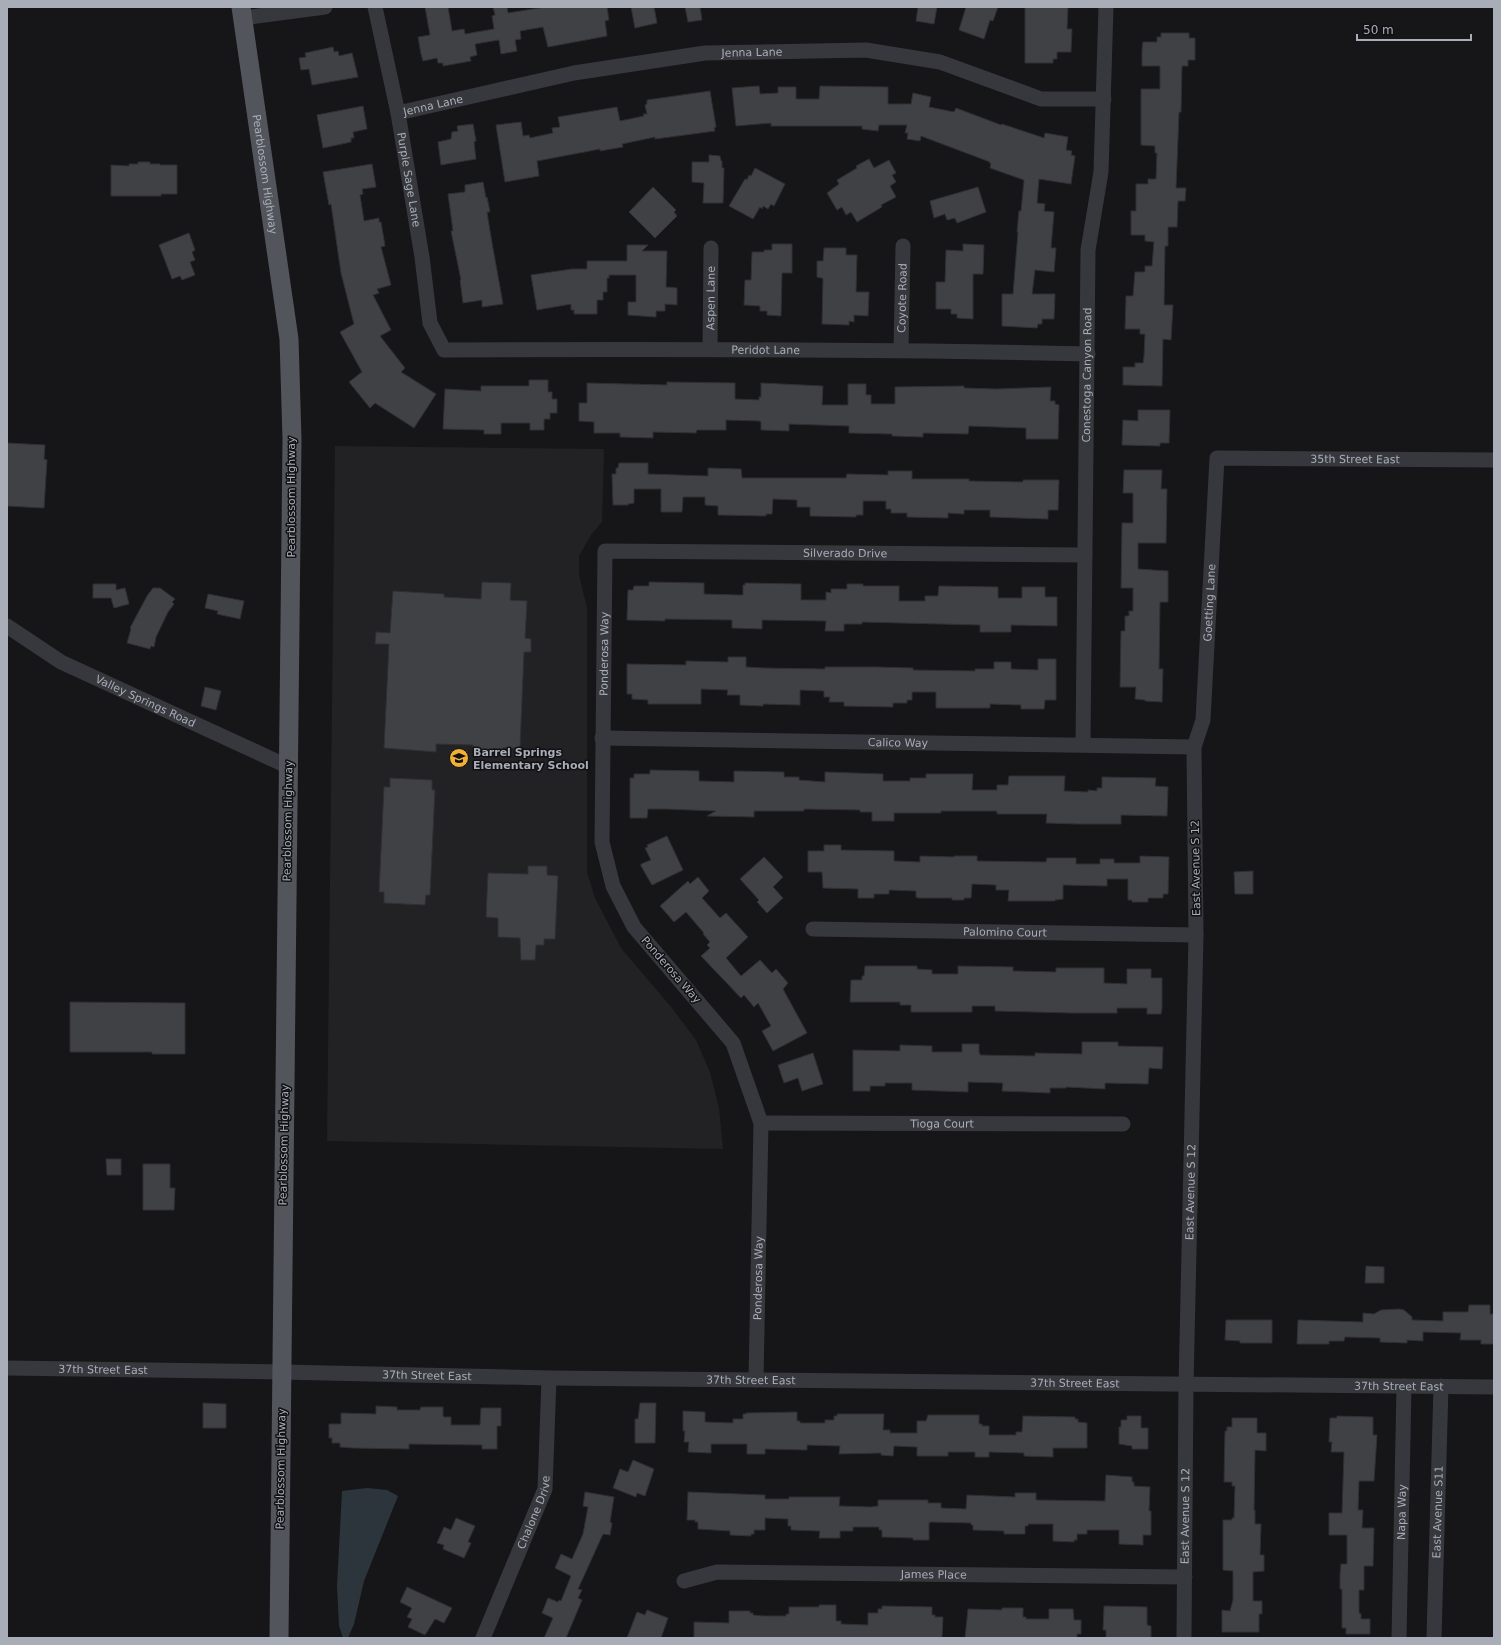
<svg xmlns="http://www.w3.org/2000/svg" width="1501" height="1645" font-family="'DejaVu Sans',sans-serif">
	<rect width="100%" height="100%" fill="#161618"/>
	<path fill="#222225" d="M335,446L604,449L602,522L591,535L579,556V575L587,608V872L595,898L621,948L672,1008L696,1040L710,1072L719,1108L723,1149L327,1141Z"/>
	<path fill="#2c353c" d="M367,1488L387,1490L398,1496L364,1581L354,1624L348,1638H343L339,1626L337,1586L342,1491Z"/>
	<path fill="#404145" stroke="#303034" d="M425,7H448L452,31L464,29L465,34L494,29L492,16L495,15L493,7H507L508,13L545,7H607L609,20L605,21L607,36L548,47L543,27L520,31L521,39L515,40L517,51L501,54L499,40L475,44L477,55L470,57L471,61L443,66V63H438L437,58L423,61L421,54L418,37L430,35Z
		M631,7H654L657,23L635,28Z
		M685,7H700L702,20L688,22Z
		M918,7H937L934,24L916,21Z
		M966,7H998L993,21L990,20L984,39L959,30Z
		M1025,7H1068L1067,29H1072L1071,52H1057V59H1053V63H1025Z
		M1161,33H1189V38H1195V60H1188V66H1182L1181,112H1179L1176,188H1186L1185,201H1178L1177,227H1168V246H1165L1164,305H1173L1171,340L1163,339L1162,386L1123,385V367H1135V363H1143L1144,357L1145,334H1140V329H1125L1126,296H1133L1135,272H1145V266H1152L1154,242L1145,241V235H1131V211H1136V184H1148V179H1156L1157,153H1155V146L1141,145V89H1160V66H1142V50L1143,42H1157V37H1161Z
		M333,47L334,52L338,51L339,56L352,53L358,77L312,85L309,69L301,70L299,58L306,57L305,53Z
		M759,86L760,94L778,93V87H796V99H819L820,86L888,87V104H911L913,93L931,97L929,107L954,112L956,108L1001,125L1002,124L1044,138L1045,133L1068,137L1066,150L1072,151L1071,155L1075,156L1071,184L1039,179L1037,203L1045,204L1044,211L1054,212L1051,248H1056L1054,272L1035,270L1032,294H1055L1054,319H1042V324H1038L1037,328L1002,326V294H1013L1018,232H1017L1019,211H1021L1024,180L990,168L991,163H989L990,162L921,136L920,141L907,139L908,133H905L907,125H879L878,131L862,129V126H771V123L736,126L732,88Z
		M710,91L716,127L714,128L715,131L655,139V137L622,144L623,147L600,151V149L537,161L539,176L505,182L496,125L521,122L523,136L529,135L530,138L553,133L552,128L560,127L558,117L617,107L620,121L644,116L643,114H647L645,105L647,104V100Z
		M363,106L367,129L353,132L354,138H351V142L323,148L317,115Z
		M473,124L476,141L474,142L476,159L441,165L438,142L451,139L452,132L458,131L457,126Z
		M709,155L720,156L721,161H722V168H724L723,203H703L704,183L692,182V162H709Z
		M869,159L874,168L889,160L896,173L892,175L896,182L890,186L896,197L881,205L882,207L857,222L851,212L846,215L842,207L837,210L827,193L839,184L837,180L857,168L856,166Z
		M138,162H150V164H160V165H177V194H161V196H111V165L129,166V164H138Z
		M372,164L376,187L362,189L363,194L360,195L364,221L379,218V222H381L385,246L381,247L391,285L377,289L379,293L373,295L391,330L380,336L405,368L401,372L436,394L414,428L375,403L370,408L349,382L362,372L340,332L354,324L341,273L331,204L329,205L323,172Z
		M755,168L785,184L774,206L771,204L768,209L763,206L762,209L760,207L753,219L729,206L745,179L747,180L749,175L751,176Z
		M483,182L486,198L487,197L490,212H487L491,237L503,304L482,307V300L463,303L460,280H461L451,231H453L448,194L465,192V185Z
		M653,187L676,210L674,212L677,216L655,238L629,212Z
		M978,187L986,212L957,223L955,218L947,220L945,214L934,218L930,201Z
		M189,233L195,250L192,252L195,260L190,262L195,275L182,280L180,276L172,279L159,245Z
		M772,244H792V273H782L781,316L767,315V311H760V306L744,305L745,280H751L752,252H764V250H772Z
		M963,244L984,245L983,274H973V319L957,318V314H951V309H936V282H945L946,250L963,251Z
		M627,245H648L642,251H667L666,287L677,288V305L665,304V311H656V317L628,315V302H636V275H609V278H607V292H603V300H597V314H574V310H571V304L537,310L531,275L572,269H587V261H627Z
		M824,248H846V255H857L856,292H869L868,316L854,315V322L849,321V325L822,324L823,279L822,278L817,277V261H823Z
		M529,380H548V392H552V399H557V413H550V419H544V430H530V423H501V434H484V430L443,429L445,389L481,391V386H529Z
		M667,382L735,383V399L759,400V397H761V383L823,386L822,405H848V384H866V395H871V404H895V387L964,386V388L996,389L1051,387L1050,401H1055V404L1059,405L1058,439H1026V428L969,426L968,434L923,433V437L892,436V434L849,433V426L789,424V431L761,430V422L759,421L726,420V430H697L696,433L653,432V438L620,437V433H594V422L579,421V403H587V383L667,385Z
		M1138,410H1170L1169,443H1160V446L1122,445L1123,420L1138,421Z
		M7,443L45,445L44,459L47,460L44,508L7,506Z
		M619,463H648V474L708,476V468L741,469L742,478H846L847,474L888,475V471H912V479H969V481L1023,482V480H1059L1058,510H1048V519L990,517V510H964V514L948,513V518L907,517V513H891V509H886V501H863V515H856V517L810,516V507H797V500L773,499L772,514H766V516L718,515V506L705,505V497H683L682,512H661V489H634V503L628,504V505H613L612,474H616V468H618Z
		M1124,470H1162L1161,489H1167L1166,543H1138V569L1168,571V602H1160L1159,669H1163L1162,702L1145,701V700L1135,699L1136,687H1120L1121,631H1125V616H1129V611H1133V588H1121L1122,523H1133V493H1123Z
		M482,582L511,583L510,600L527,601L525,638L531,639V652H524L520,748H503V754L473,753V745L436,744V752L384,748L389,644H375L376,632L390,633L393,591L444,594V597L481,599Z
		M649,582L704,583V594L739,595H743V585H745V583L801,584V600H826V592L831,593V589H847V584H863V586H899V601H925V596H938L939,586L998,587V598H1022V587H1045V597H1057V626L1011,625V632H980V625L862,622V624H844V631H825L826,621L762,620V629L732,628V620L665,619V621L627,620L628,590H633L634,586H649Z
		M93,584H116V590L125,588L129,604L114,608L111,598H93Z
		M153,588H160L175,599L172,602L174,604L168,612L156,637L154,647L151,646L150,649L127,643L131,629L130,628L147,596Z
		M208,594L244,601L240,619L217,614L218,611L205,608Z
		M728,657H746V667L763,668L825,669V667H876L913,668V670L975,671V669H994V662H1011V669L1038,670V659H1056V700H1045L1044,709H1021V705L990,704V708H936V692H912V700H907V703H893V707L844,706V702H829L830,697H824V691L800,690V705L763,704V706L740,705V695H727L728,690L701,689V704H648V700L632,699V694H627V664L686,665V661L728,662Z
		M205,687L221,691L216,710L201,706Z
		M650,770L699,771V781L734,782V771L784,772V777H799V780L825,782V772L883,774V781H910V778H926V774H973L972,790H997V785H1008L1009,776H1065L1064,791L1088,792V790L1097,791V788H1102V777L1156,778L1155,786L1168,787L1167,816L1121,815V824H1078L1046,823L1047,814H997V811H941V813H894V821H872V812H860V810L804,809V811H754V817L707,816L716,811L665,809H648L647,818H630V778H634V774H650Z
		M390,778L432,780V790H435L430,895H426L425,905L384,903V892H379L384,787H390Z
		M667,836L683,870L652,885L641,866V864L651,860L645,848L648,847L647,845Z
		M824,845H841V850L894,851V861L920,862V856L954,857V856H977V861L1046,862L1047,858H1076V864H1100V859H1114V863H1140V856L1169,857L1168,894H1163V898H1148V902H1132V900H1128V879H1107V886L1063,885V899L1055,900V901H1008L1009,890H996V885L972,884L971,898H964V900H952V898H918L916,897V891L889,890V894H874V898H858V889L823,888L822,872H808V851H824Z
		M764,857L783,877L773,887L783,898L767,913L757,902L759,900L740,879Z
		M528,866H547V875L558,876L555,939H544V945H536L535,960H521L520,938L498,937V918L486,917L488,873L528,874Z
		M1253,871V894H1235L1234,872Z
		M698,877L709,891L702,898L720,918L726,913L748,937L726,958L741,976L760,960L772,973L776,969L788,983L783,989L807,1033L773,1051L762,1031L771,1026L758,1003L754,1007L744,995L741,998L701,956L710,948L707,945L710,942L703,934L704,933L686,912L674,922L660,906L688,881L690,884Z
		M865,966H917V969L932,970V974H958V966L1013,967V971L1056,972V968H1104V983L1127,984V969H1151V978H1162V1008L1161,1014H1147V1008H1117V1013H1071L995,1011V1006H972V1012H911V1005H900V1002H850L851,980H862V976H864Z
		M70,1002L185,1003V1054H152V1052H70Z
		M1082,1042H1118V1046L1163,1047L1162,1069L1149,1068L1148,1084L1105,1083V1089L1066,1087V1088H1050V1093L1002,1091L1003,1083L968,1082V1092L912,1090V1083H885V1086H870V1091H853V1050L900,1051V1045L932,1046V1052H962V1044H979V1053H980V1055L1035,1056V1053L1082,1054Z
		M813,1053L823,1084L802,1091L798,1078L784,1083L778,1065Z
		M106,1159H121V1175H107Z
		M143,1164H170V1188H175L174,1210H143Z
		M1366,1266L1384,1267V1283H1365Z
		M1469,1305H1490V1314H1494V1344H1481V1340H1460L1461,1333L1423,1332V1341L1407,1340V1343L1380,1342V1338L1345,1337L1344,1341H1329V1344H1297L1298,1320L1363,1322V1313L1374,1314L1381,1310L1399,1309L1404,1310L1412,1317V1320L1443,1321V1312H1468Z
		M1226,1320H1272V1343H1240V1341L1225,1340Z
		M203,1403L226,1404V1428H203Z
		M640,1403H656L655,1443H635V1419H638Z
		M376,1406L397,1407V1410H420L421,1407H443V1416L444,1417H451V1425H480L481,1408H501V1426H497V1449H482V1445L409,1444V1449L353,1448L340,1447V1443H332V1438H329V1424H341V1413L376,1414Z
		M683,1411L705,1412V1422L733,1423V1419H743V1414H746V1413L797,1412V1421H800V1423H825V1420H834V1416H837V1414H884L883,1430H890V1433H917V1421H926L928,1415H979V1424H982V1426H989V1435H1016V1432H1022L1023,1416L1075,1417V1419H1078V1422L1087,1423V1448H1053V1457L1024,1456V1453L989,1452V1457H975V1452H948V1456H917V1447L894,1446L893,1456L881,1455V1453L839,1454L840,1446L807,1445V1450L765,1449V1454H747V1444H711V1453L688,1452L689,1442H684L685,1431H683Z
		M1127,1416H1141V1428H1148V1449H1132V1446L1119,1444V1427H1121V1420H1127Z
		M1337,1416L1373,1417V1435H1377L1374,1481H1359L1358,1510H1363L1362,1528H1374L1373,1566H1364V1590H1359V1613L1361,1614V1619H1370V1634H1346V1628H1342V1589H1340V1575L1341,1564H1347V1535H1329V1513H1342L1344,1452H1331L1332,1442H1329L1330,1418H1337Z
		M1232,1418H1257V1433H1266V1451L1255,1450L1254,1510H1255V1524H1261L1260,1555H1264V1571L1253,1572V1601H1262V1614H1259V1632H1222V1610L1230,1611L1233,1600V1571L1223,1570V1520H1232V1518H1234L1235,1486H1232V1482H1224L1225,1431H1227V1427H1232Z
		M633,1460L654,1469L645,1496L637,1493L636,1497L613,1488L620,1469L628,1472Z
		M1106,1475L1132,1477V1482H1134V1486L1150,1487L1149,1511H1151V1535H1143V1545L1119,1544V1530H1087V1534H1077V1540H1074V1542L1053,1541V1524H1028V1526H1025V1534H1004V1531L973,1530V1525H971V1523L931,1522L929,1523V1540H913V1538L882,1537V1530H879V1527H853V1531H840V1538H819L820,1531L791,1530V1526H788V1519L765,1518V1530H754V1534H751V1536L730,1535V1531L698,1529V1522H695V1520H687L688,1492L765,1495V1499H789V1497H840L839,1506L871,1507L878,1506V1500H928V1503H941V1508L966,1509L967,1495L1015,1497V1493H1036V1500L1105,1501Z
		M585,1492L614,1497L610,1522L612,1523L610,1535L603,1534L578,1589L582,1590L578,1598L582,1600L566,1638H544L553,1618L542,1613L548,1598L558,1602L559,1600L561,1601L571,1576L555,1568L561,1554L572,1559L583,1534L588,1507L583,1506Z
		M456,1518L475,1526L468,1542L471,1543L464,1558L443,1549L444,1545L437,1543L444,1527L451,1530Z
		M407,1587L452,1608L444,1623L435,1619L425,1635L408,1627L412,1619L407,1617L412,1608L400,1602Z
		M819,1605H836V1621H841V1624L868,1625V1613H878V1609H882V1606L932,1607V1615H935V1617H943L942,1638H694V1622L729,1623V1611H750V1613H753V1615L763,1616H786V1614H789V1607H819Z
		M1104,1606L1147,1607V1625L1151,1626V1638H1106V1630H1103Z
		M1002,1608H1023V1617H1026V1619H1049V1609H1073L1074,1620H1081V1634H1077V1638H965L968,1609L1002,1610Z
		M647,1610L668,1618L661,1638H627L637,1612L645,1615Z"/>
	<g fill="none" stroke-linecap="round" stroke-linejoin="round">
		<g stroke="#37383d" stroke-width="15">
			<path id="s1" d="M375,7L398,113L422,257L430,323L444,350C659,349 873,349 1088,354"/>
			<path d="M243,18L325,7"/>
			<path id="s2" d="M398,113L574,73L705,53L866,50L940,62L1041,99H1104"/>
			<path id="s3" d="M710,349L711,248"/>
			<path id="s4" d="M901,350L903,246"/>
			<path id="s5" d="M7,626L61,662L289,767"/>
			<path id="s6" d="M602,738L1194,747"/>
			<path id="s7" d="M1083,744L1088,250L1101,172L1106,7"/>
			<path id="s8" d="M813,929L1196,935"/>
			<path id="s9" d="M761,1123L1123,1124"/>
			<path id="s10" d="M7,1368L282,1372L549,1378L1494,1387"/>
			<path id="s11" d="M756,1380L761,1123L733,1043L634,927L613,886L602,842L605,551L1085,555"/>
			<path id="s12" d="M684,1581L717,1572L1185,1577"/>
			<path id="s13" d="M483,1638L545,1489L549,1378"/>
			<path id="s14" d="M1184,1638L1186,1385L1196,935L1194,747L1203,720L1217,458L1494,460"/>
			<path id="s15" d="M1399,1638L1404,1386"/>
			<path id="s16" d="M1434,1638L1441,1386"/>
		</g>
		<path stroke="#53555c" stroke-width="19" id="s17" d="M241,7L289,339L292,439L279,1638"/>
	</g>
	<defs>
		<g id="school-disc" transform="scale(1)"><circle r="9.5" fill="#f2b134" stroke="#111113"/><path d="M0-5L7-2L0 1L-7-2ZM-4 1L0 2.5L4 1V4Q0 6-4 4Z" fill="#111"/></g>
	</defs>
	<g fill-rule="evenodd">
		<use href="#school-disc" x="459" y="758"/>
	</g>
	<g text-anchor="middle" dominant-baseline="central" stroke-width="3" stroke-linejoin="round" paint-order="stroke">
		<g font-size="11" fill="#a8adb8" stroke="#111113">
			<text stroke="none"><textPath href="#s2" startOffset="360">Jenna Lane</textPath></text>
			<text stroke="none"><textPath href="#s2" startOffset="36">Jenna Lane</textPath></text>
			<text stroke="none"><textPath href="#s17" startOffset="169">Pearblossom Highway</textPath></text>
			<text stroke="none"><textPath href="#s1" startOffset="176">Purple Sage Lane</textPath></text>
			<text stroke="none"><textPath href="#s3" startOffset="51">Aspen Lane</textPath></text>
			<text stroke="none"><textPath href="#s4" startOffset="52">Coyote Road</textPath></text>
			<text stroke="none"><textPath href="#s1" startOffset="673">Peridot Lane</textPath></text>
			<text stroke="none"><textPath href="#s7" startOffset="369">Conestoga Canyon Road</textPath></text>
			<text stroke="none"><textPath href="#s14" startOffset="1320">35th Street East</textPath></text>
			<text transform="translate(291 497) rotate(-90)">Pearblossom Highway</text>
			<text stroke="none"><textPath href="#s11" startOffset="1117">Silverado Drive</textPath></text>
			<text stroke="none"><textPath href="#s14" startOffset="1037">Goetting Lane</textPath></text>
			<text stroke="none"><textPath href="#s11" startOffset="774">Ponderosa Way</textPath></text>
			<text stroke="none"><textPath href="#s5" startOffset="158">Valley Springs Road</textPath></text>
			<text stroke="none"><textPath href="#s6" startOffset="296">Calico Way</textPath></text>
			<text transform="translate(288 821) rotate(-89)">Pearblossom Highway</text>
			<text transform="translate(1196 868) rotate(-91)">East Avenue S 12</text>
			<text stroke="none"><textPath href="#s8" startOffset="192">Palomino Court</textPath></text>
			<text transform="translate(671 970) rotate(49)">Ponderosa Way</text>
			<text stroke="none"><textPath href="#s9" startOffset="181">Tioga Court</textPath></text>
			<text transform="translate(284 1145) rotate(-89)">Pearblossom Highway</text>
			<text stroke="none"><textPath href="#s14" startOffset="446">East Avenue S 12</textPath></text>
			<text stroke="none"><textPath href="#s11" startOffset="102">Ponderosa Way</textPath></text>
			<text stroke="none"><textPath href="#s10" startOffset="96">37th Street East</textPath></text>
			<text stroke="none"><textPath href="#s10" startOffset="420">37th Street East</textPath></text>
			<text stroke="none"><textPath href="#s10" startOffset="744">37th Street East</textPath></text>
			<text stroke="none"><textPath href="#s10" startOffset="1068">37th Street East</textPath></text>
			<text stroke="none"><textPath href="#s10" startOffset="1392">37th Street East</textPath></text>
			<text transform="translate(281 1469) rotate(-89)">Pearblossom Highway</text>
			<text stroke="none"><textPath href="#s13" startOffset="136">Chalone Drive</textPath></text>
			<text stroke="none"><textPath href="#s15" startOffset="126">Napa Way</textPath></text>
			<text stroke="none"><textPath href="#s16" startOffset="126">East Avenue S11</textPath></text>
			<text stroke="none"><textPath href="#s14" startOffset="122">East Avenue S 12</textPath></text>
			<text stroke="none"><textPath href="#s12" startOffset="251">James Place</textPath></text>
		</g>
		<g font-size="11" font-weight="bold" fill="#a8adb8" stroke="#111113" text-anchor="start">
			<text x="473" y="752">Barrel Springs<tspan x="473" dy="13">Elementary School</tspan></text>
		</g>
	</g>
	<rect width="1501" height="1645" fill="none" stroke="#a8adb8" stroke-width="16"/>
	<path d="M1357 34v6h114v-6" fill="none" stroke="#a8adb8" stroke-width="2"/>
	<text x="1363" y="34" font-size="12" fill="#a8adb8" stroke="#111113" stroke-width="3" paint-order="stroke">50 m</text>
</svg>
